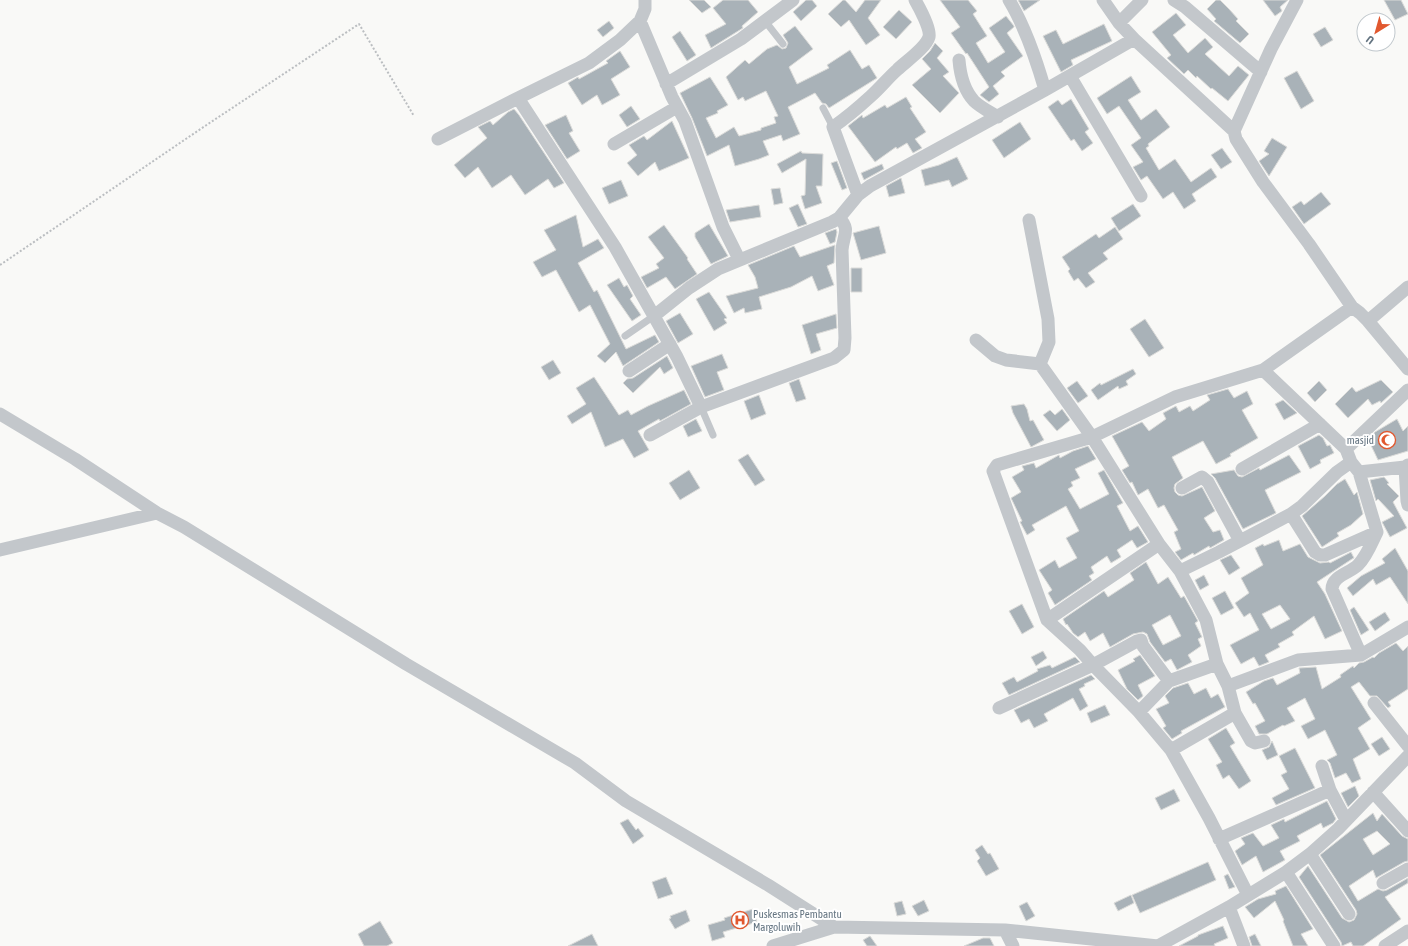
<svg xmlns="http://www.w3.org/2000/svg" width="1408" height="946" font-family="'Asap Condensed',sans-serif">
	<rect width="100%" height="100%" fill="#f9f9f7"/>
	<path fill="#a9b2b8" stroke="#dbdbd9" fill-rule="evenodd" d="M689,0H704L711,7L702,13Z
		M723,0H748L758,12L742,26L743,28L711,48L705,35L726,24L713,8Z
		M806,0H812L817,6L801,21L793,12Z
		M843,0H845L856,12L865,0H881L868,18L880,35L866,45L849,20L841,27L828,14Z
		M940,0H968L977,11L973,14L987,36L976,43L988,63L1005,52L989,28L1006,16L1014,26V27L1007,33L1023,56L1001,72L1005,76L993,86L999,94L989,102L980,95L989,87L967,53L966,54L951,33L960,27Z
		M1018,0H1040L1024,11Z
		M1216,0H1220L1229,9L1238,19L1236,21L1249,34L1240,43L1214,21L1216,19L1207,9Z
		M1263,0H1288L1280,7L1282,11L1275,16Z
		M1384,0H1401L1408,14L1395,20Z
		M899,10L912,22L896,39L883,27Z
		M1176,13L1186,25L1173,35L1188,53L1205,38L1213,47L1205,54L1229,76L1238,66L1249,75L1228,101L1212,88L1211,89L1197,76L1196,78L1188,70L1184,74L1167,58L1171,55L1152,32Z
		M609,21L614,28L603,37L597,30Z
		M1104,24L1112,41L1071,60L1073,65L1061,72L1043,36L1056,30L1063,44Z
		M795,26L813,49L789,67L797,84L829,68L827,65L850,50L862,69L869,65L877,78L829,108L826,104L822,103L815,93L788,107L800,134L783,141L781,135L763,141L769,155L759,159L735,166L729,145L707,156L692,118L680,93L710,77L728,105L717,111L718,113L706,118L716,138L734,127L739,136L761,130V128L776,123L774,117L778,116L766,91L745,101L743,97L738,100L726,77L745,60L749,64L767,49L777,45L782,49L786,48L788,43L783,35Z
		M1325,27L1333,40L1321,47L1313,34Z
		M680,31L696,55L687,61L672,37Z
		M935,43L943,51L937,58L949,72L943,76L959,93L940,113L912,85L931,69L922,59L930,51Z
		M620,51L630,67L611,79L620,95L602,105L597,95L582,105L568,83L578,77L579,79L608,63L606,61Z
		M1297,71L1314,101L1301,109L1284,78Z
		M1131,76L1141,92L1128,100L1141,120L1156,109L1170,127L1148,144L1149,146L1146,148L1159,170L1175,159L1191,182L1211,168L1217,177L1192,194L1196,201L1184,209L1173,192L1163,199L1147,176L1141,180L1133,167L1143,162L1131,145L1141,138L1119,106L1107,114L1097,98Z
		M906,97L912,107L910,108L926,132L915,139L922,148L913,153L907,143L897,149L896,147L875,162L848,126L862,115L863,118L885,105L887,108Z
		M1071,99L1089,129L1085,132L1093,143L1082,151L1074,139L1071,141L1048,107L1058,100L1062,105Z
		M631,106L640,119L627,127L619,115Z
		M514,109L519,115L564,183L554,188L548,179L525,195L511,175L492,188L478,167L465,178L454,165L487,138L478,127L490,121L493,125L508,112Z
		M566,115L573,131L569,133L580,151L567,159L545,125Z
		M672,121L689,158L659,171L655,162L638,176L627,163L637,155L629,145L644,136L647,140Z
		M1020,122L1031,139L1004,158L992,140Z
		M1272,138L1287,147L1269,176L1259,161L1269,154L1264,151Z
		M1222,148L1232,162L1221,169L1211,155Z
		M801,151L802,153L823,154L822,186H816L822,203L805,209L801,196L805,195L806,159L782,173L777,164Z
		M957,157L968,179L952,187L949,180L925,186L921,170L939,165Z
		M837,161L847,188L842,190L831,163Z
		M882,164L884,169L864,180L861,173Z
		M901,178L905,193L889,197L886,186Z
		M621,180L628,196L609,204L602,188Z
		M780,188L783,203L774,205L771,189Z
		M1321,192L1331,204L1304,224L1292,207L1301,201L1304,205Z
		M798,204L807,224L798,227L789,208Z
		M1133,204L1141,216L1119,231L1111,218Z
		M759,205L761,217L730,222L726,210Z
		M576,215L583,247L598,239L604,248L578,263L594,292L597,290L626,349L655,335L659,342L623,366L616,352L605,363L597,356L610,344L590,305L579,312L556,270L542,277L533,262L556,250L544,230Z
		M709,224L728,256L711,264L695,237V233Z
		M664,225L688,258L687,259L697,274L675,289L666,277L647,288L641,277L659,268L656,264L664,258L648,237Z
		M879,226L886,253L861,260L853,233Z
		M1115,227L1123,239L1103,253L1108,259L1088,273L1095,282L1086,288L1078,278L1074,281L1068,271L1070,269L1062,257L1096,234L1099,238Z
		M836,229L837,232L835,242L830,244L825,233Z
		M835,245L834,263L827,266L834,285L818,291L812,276L791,287L759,297L762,309L745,313L744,308L734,313L726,296L758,288L755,277L748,265L794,246L800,257Z
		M851,268H862V292H851Z
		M619,278L624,287L627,285L633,296L630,299L641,315L632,321L607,285Z
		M709,292L727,318L724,319L727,323L714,331L696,299Z
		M680,313L693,334L678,343L666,321Z
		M836,314L837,328L816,334L821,350L811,354L802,325Z
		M1145,319L1164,348L1149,357L1130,329Z
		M722,354L728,368L717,372L724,390L705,397L691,366Z
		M667,356L673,368L664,374L660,367L633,393L623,383L627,379L633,378Z
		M553,360L561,373L549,380L541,367Z
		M1133,369L1136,374L1126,381L1128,385L1119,389L1118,386L1098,400L1091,390L1100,383L1101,385Z
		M594,377L619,415L628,410L631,415L648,406L684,390L691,404L660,421L659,419L638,431L649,450L634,458L623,439L605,447L591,412L572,424L567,416L586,404L576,388Z
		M799,379L806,399L796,402L789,383Z
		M1381,380L1393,392L1381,403L1380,401L1372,405L1368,399L1348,418L1335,404L1352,387L1356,392Z
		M1077,381L1088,396L1078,403L1067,388Z
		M1319,381L1327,390L1315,402L1307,393Z
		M1228,389L1234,398L1247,391L1253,404L1242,410L1258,438L1230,454L1231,456L1216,464L1203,441L1172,457L1183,478L1175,484L1174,488L1175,492L1178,495L1182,496L1202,487L1215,511L1204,518L1213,532L1220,530L1224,540L1210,548L1209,546L1194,555L1193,553L1181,560L1175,552L1181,549L1174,532L1178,530L1164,505L1158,508L1148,489L1138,495L1132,482L1130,483L1122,470L1129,466L1112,436L1142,422L1149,431L1166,419L1163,413L1176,406L1179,412L1190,406L1193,411L1210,400L1207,395Z
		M759,395L766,414L751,420L744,401Z
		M1283,400L1297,413L1284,420L1275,404Z
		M1024,404L1027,409L1030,421L1033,420L1044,440L1031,447L1013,413L1011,406Z
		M1062,409L1070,420L1057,431L1043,415L1050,410L1055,415Z
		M696,419L702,431L688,437L683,426Z
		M1397,419L1403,431L1408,426V451L1378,460L1368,439L1375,432Z
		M1319,435L1323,438L1327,446L1330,445L1334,453L1320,460L1321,463L1310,469L1298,446Z
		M1088,446L1096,459L1075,469L1080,478L1071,482L1073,486L1068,489L1080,509L1109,494L1098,473L1104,470L1123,503L1117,506L1130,531L1138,526L1148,542L1137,548L1132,540L1117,550L1121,557L1111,563L1107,556L1091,567L1094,573L1089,576L1092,580L1055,605L1048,593L1052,590L1039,570L1055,560L1059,568L1077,558L1066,538L1079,531L1066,506L1032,525L1035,530L1027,535L1020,522L1022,521L1011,498L1021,492L1012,477L1024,470L1022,466L1034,463L1036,468L1059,455L1060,458L1073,451Z
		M748,454L765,480L755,486L738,460Z
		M1289,455L1301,472L1265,490L1276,513L1243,529L1215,478L1211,474L1234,470L1238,476L1242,477L1259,468L1260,470Z
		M689,470L700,488L680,500L669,483Z
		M1384,477L1389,483L1387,484L1399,496L1393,502L1407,528L1390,537L1382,522L1394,516L1378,499L1376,501L1370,480Z
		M1345,479L1354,495L1357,492L1363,514L1351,525L1337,533L1339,536L1322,547L1302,516L1325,496L1337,484Z
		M1279,540L1283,551L1300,544L1308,557L1320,563L1329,562L1330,563L1351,552L1354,558L1352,559L1317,582L1325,594L1342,631L1325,639L1314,616L1292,632L1294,635L1278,644L1280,647L1265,655L1269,662L1259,666L1254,657L1241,664L1230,645L1259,630L1250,613L1244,617L1235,603L1249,593L1241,578L1263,565L1255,548L1263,544L1264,546ZM1280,605L1290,619L1271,629L1262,614Z
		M1395,548L1408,571V604L1390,577L1376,585L1373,579L1353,596L1347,588L1361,576L1385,563L1382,559Z
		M1231,555L1240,568L1229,575L1220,560Z
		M1146,562L1158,584L1168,577L1181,598L1184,596L1198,621L1195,623L1202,637L1198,639L1201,646L1188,655L1192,662L1177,670L1171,659L1165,662L1150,642L1147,634L1143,632L1133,634L1110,647L1103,633L1090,641L1085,632L1078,637L1073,633L1067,624L1066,625L1063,619L1104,591L1108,597L1134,580L1130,573ZM1170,615L1181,636L1163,645L1152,625Z
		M1204,575L1209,585L1200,590L1195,580Z
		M1225,591L1234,608L1221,615L1212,598Z
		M1022,604L1034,627L1022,634L1009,611Z
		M1354,607L1369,630L1361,635L1350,610Z
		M1385,612L1390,620L1375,631L1369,622Z
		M1396,643L1403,651L1408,646V689L1388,702L1391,706L1388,708L1377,696H1370L1359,682L1351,687L1371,719L1358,728L1370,749L1353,759L1361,779L1352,783L1346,773L1335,778L1330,763L1327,760L1337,755L1325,730L1308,739L1301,726L1315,719L1305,698L1287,708L1295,721L1284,726L1283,725L1267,734H1259L1255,726L1265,721L1255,703L1253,704L1246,692L1264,681L1273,678L1277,685L1300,673L1299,668L1316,667L1322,689L1341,677L1340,675L1353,666L1354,668L1359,663L1364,662L1373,657L1374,658L1379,653Z
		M1043,651L1047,658L1036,666L1031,657Z
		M1140,655L1155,676L1138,685L1143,696L1138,700L1127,689L1118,670L1135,661L1133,659Z
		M1075,657L1080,662L1009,695L1002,683L1014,677L1017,682L1038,671L1037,669L1050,665L1052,668Z
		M1091,675L1095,679L1084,684L1085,686L1079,689L1088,706L1080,711L1073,698L1044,714L1048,721L1034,728L1029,719L1021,723L1014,710Z
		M1188,683L1194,694L1206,688L1211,698L1218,694L1225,707L1181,731L1182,733L1172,739L1163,728L1166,726L1156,709L1169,703L1165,696L1173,688Z
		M1105,705L1110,715L1091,723L1087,713Z
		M1226,728L1235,743L1230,746L1251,781L1239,789L1229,775L1223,779L1216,765L1222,762L1208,739Z
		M1382,737L1390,749L1379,756L1371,744Z
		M1272,741L1278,755L1267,760L1262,750L1269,747Z
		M1295,748L1315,788L1276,805L1272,798L1289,789L1281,775L1287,772L1279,756Z
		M1355,786L1359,796L1348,807L1341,793Z
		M1174,789L1180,801L1161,810L1155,798Z
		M1327,801L1336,819L1333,823L1323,828L1321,823L1297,836L1300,841L1280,851L1285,860L1263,872L1256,856L1242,865L1235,851L1245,844L1241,838L1253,833L1263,846L1279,838L1271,825L1284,819L1285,822Z
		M1373,813L1377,821L1382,814L1402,836L1408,839V861L1404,862L1376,878L1373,870L1349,886L1358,901L1378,889L1383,891L1387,890L1408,878V883L1385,897L1401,919L1363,946H1353L1351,942L1342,946L1341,942L1299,877L1308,866L1342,918L1349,922L1354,920L1357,914L1356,910L1320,855ZM1377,831L1390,844L1373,855L1363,839Z
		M628,819L636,830L638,828L644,836L633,844L620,823Z
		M982,845L988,854L990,853L999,869L986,876L977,861L980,858L975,850Z
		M1208,862L1216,880L1140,913L1132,895Z
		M1228,874L1235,887L1229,889L1224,876Z
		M666,877L673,894L658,899L652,882Z
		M1286,886L1313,929L1301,934L1308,946H1293L1283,921L1284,920L1275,901L1254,918L1245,907L1258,899L1276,894L1275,891Z
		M1131,895L1134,903L1118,911L1114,903Z
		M924,900L929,911L918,916L912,906Z
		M902,901L906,914L897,916L894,903Z
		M1027,902L1035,916L1026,921L1019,906Z
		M753,909L757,922L723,932L725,937L712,941L708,925L725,920L724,918Z
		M686,910L690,921L675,929L669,919L671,918L670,916Z
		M380,921L393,943L387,946H364L358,934Z
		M1223,926L1228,938L1214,944L1215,946H1179L1198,936V935Z
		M592,934L598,946H568Z
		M1255,934L1261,946H1252L1249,937Z
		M870,936L877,946H867L863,940Z
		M983,938H990L994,946H964Z"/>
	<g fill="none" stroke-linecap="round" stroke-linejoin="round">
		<path stroke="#bbbec1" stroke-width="2" stroke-dasharray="2 2" stroke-linecap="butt" d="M0,265L205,126L359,24L414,116"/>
		<path stroke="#c3c7cb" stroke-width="7" d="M765,21L783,44
			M823,108L833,127
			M625,336L654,316
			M701,407L713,435"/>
		<path stroke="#c3c7cb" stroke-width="13" d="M1009,0C1024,25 1037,62 1045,90
			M1103,0L1119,23L1134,39
			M1174,0L1185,7L1261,72
			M1297,0L1271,49L1234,131L1236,139L1263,182L1309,244L1352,307L1360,313L1368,321L1408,369
			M640,21L672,97L685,121L723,227L739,259
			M1119,23L1142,0
			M959,60C960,73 964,90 974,101C980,107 990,112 998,117
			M1070,76L1141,196
			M666,84L741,39L793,0
			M518,98L615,247L677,357L701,407
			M438,139L518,98L589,63L620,40L640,21L645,9V0
			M614,144L677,107
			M858,195L833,127C846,118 859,107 871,96C880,88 888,78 897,70C905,62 926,48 929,37C931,29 919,7 915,0
			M1029,220L1048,319L1049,342L1040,364L1092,437L1159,544L1180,571L1206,620L1217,664L1169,681L1139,712
			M654,316L689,288L718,269L832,222L839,218L858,195L870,186L1045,90L1134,39L1234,131
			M1368,321L1408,287
			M976,340L995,356L1006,360L1040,364
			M1263,370L1352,307
			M629,371L670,344
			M0,414L75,459L157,513L184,527L406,664L575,763L626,801L768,885L834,927
			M650,435L701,407L834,358L844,350L845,338L842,250C843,236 851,229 839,218
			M1346,449L1408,390
			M1405,467L1407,501L1408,505
			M1242,469L1320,424
			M1359,472L1377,532C1372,542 1367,556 1358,565C1350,573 1332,576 1332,589L1361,655
			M1182,488L1202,477L1208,482L1240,541
			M1291,514L1315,552L1320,555H1325L1377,532
			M0,550L157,513
			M1180,571L1219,552L1291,514L1302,506L1337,472L1351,462
			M1047,620L1159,544
			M1217,664L1228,686L1235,713L1251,741L1255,743L1264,741
			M1228,686L1298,660L1361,655L1408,627
			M1374,703L1408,746
			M999,708L1093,665L1137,641L1141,640L1143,646L1169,681
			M1171,750L1235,713
			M1322,766L1330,790L1346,820
			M1373,792L1408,831
			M1219,839L1330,790
			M1310,854L1349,914
			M1286,872L1334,946
			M1383,883L1408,869
			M1248,895L1209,818L1171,750L1139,712L1093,665L1080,650L1047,620L993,471L997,465L1092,437L1175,397L1263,370L1346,449L1351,462L1359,472L1405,467L1408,465
			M1229,907L1244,946
			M1005,930L1013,946
			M773,946L834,927L1005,930L1158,946L1229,907L1286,872L1310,854L1338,829L1408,756
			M1385,946L1408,931"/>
	</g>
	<defs>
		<g id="mosque-ring" transform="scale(0.9)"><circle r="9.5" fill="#fff" stroke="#e1582f" stroke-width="1.5"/><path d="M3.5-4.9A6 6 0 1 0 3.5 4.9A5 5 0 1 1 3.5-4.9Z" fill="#e1582f"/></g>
		<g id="hospital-ring" transform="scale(0.9)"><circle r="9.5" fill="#fff" stroke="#e1582f" stroke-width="1.5"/><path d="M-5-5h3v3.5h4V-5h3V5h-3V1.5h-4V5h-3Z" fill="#e1582f"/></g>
	</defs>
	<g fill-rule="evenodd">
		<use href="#mosque-ring" x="1387" y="440"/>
		<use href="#hospital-ring" x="740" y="920"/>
	</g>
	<g text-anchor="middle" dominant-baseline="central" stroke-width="4" stroke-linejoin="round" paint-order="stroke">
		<g font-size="11" fill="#657582" stroke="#fff" text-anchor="end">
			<text x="1374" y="440">masjid</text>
			<text x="753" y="914" text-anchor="start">Puskesmas Pembantu<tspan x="753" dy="13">Margoluwih</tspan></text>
		</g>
	</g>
	<g transform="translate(1376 32) rotate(217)"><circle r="19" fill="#ffffff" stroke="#c1c8cd"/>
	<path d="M0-3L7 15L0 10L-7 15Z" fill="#e1582f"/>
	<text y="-6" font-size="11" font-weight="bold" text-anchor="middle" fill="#657582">U</text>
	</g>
</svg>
